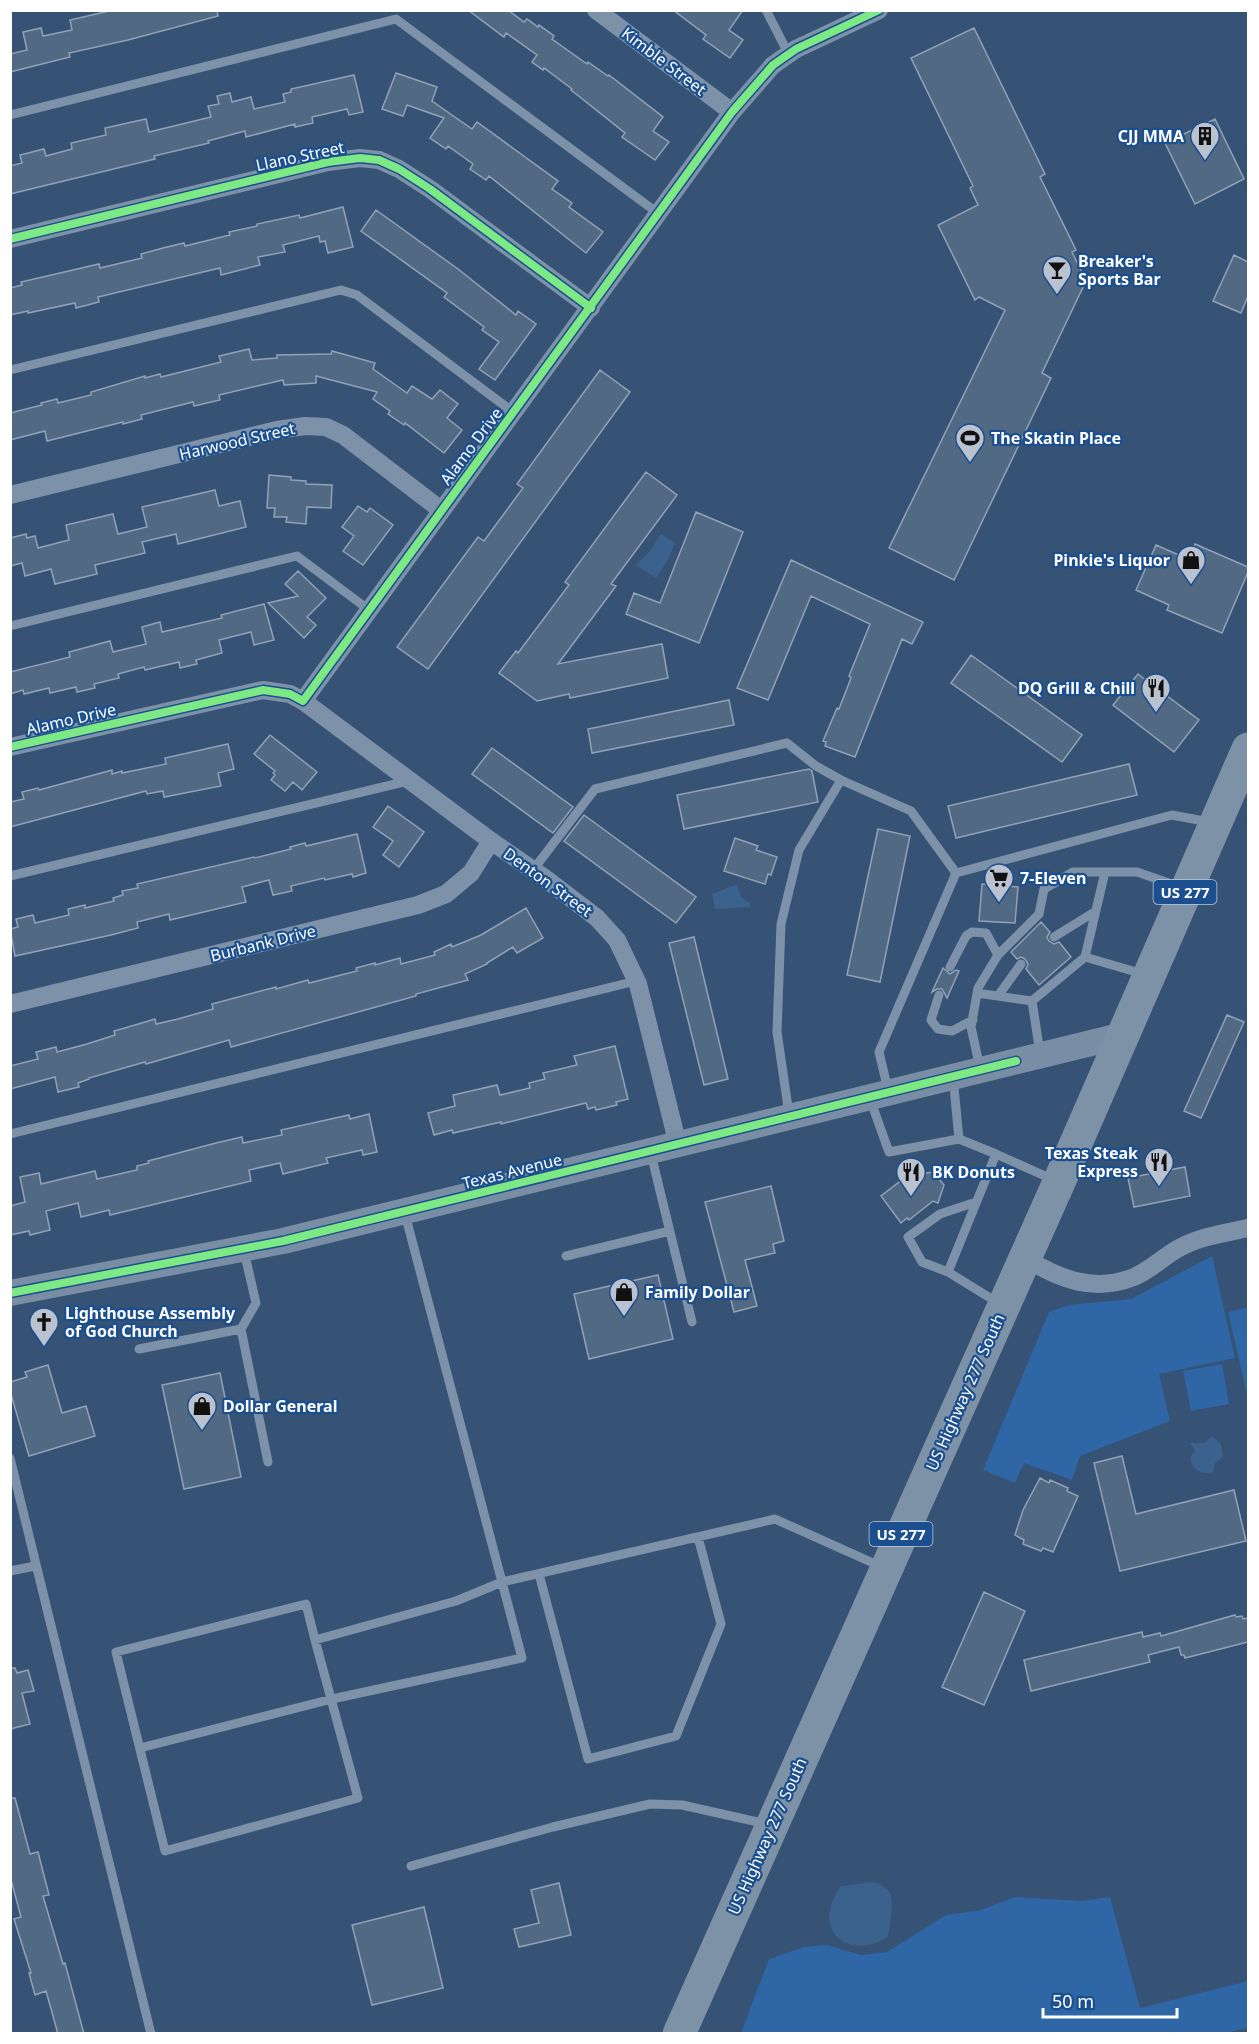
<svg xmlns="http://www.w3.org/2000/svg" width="1259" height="2044" font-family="'Noto Sans',sans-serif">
	<rect width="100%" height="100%" fill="#365274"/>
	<path fill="#2f66a5" d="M1212,1256L1235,1358L1159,1374L1170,1421L1080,1456L1072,1480L1024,1463L1015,1483L983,1470L1049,1312L1069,1305L1131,1299Z
		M1248,1307V1399L1228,1312Z
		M1222,1364L1229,1404L1191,1411L1183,1371Z
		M1015,1897L1081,1901L1110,1897L1140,2008L1248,1981V2028L1221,2034L741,2033L769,1959L804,1947L827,1945L861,1955L887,1952L946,1915L981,1910Z"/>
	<path fill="#3b618d" d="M661,534L675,543L668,560L656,578L636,565L650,551Z
		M737,884L741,897L750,903V907L715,909L712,894Z
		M1212,1436L1221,1444L1223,1457L1215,1463L1213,1472C1203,1476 1191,1469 1190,1458L1195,1450L1190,1443H1204Z
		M874,1882C880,1884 887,1887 890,1893C894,1902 890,1927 888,1937C846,1962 810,1929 841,1886Z"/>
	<path fill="#526984" stroke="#92a2b6" stroke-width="1.5" d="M217,10L218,16L128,40L69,53L70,57L10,72V54L27,50L23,32L41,28L43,36L72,30L70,20L109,11Z
		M468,10H508L524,22L527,19L538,27L539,25L554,36L552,39L587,64L588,62L608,76L609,75L663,117L653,131L669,142L655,160L622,137L625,133L571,90L572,89L544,68L543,70L532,62L537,55L506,33L504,37Z
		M673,10H743L729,30L743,40L730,58L703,39L706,35Z
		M974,28L1045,174L1040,177L1076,250L1072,252L1086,281L1042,373L1051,378L954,580L889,548L1005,310L979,297L975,300L938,225L978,205L970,188L973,186L911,58Z
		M396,73L437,87L432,101L472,129L477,122L558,181L552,189L572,203L569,207L603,232L586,253L489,176L486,180L470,169L473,164L448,146L446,149L430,138L444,118L407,105L403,116L382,109Z
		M354,75L363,112L349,115L347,109L312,117L313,123L295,127V124L246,137L245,131L208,141L209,143L154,156L155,159L10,194V166L22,163L20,155L44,149L46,156L72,149L71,143L106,135L105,128L146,119L149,132L211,117L208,106L219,104L217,96L230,93L232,102L251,97L254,109L285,102L283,94L291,92V89Z
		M1215,119L1244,179L1195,204L1165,143Z
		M343,207L353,247L328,253L325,241L320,242L319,236L283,245L285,252L258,257L260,265L221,275L220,268L98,297L99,302L76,308L75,303L28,313V311L10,315V288L22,285L21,282L99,264L100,268L142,258L141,254L163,248L184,243L185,246L230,235L229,232L257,226V224L299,215L300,218Z
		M376,210L458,269L516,315L518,311L536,324L495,380L479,369L499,342L482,330L484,327L444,297L447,293L361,231Z
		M1234,255L1248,262V296L1241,313L1213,301Z
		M249,349L252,360L277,358V355L331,354L332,351L375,363L373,369L407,393L412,386L432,399L440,390L458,404L447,418L462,430L444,453L405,423L404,425L388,414L390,411L373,399L377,392L316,376V383L284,385L283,380L219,395L220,400L194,406L193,402L141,415L142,419L123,424V422L47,441L45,431L10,440V413L42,405L41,403L57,399L58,403L91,395V392L145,376V378L160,374L161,377L221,362L219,356Z
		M600,370L630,392L428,669L397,647L478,537L484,541L523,488L517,484Z
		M646,472L677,495L611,584L616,586L558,664L662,644L668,678L570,698L569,694L537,701L499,673L516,651L518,653L569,585L565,582Z
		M269,475L291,477V480L306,481V484L332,485L331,508L307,507L306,524L286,522L287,517H274L275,508H267Z
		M215,490L219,506L240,501L246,527L178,544L176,534L142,542L145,553L95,565L97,574L55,584L51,569L25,576L22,563L10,566V538L26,534L27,538L35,536L38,548L69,540L66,525L113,514L118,534L147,527L142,507Z
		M358,506L367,512L370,508L393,525L363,565L343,551L354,536L342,527Z
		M696,512L743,532L699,643L626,614L634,593L660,603Z
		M1195,544L1248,567V572L1222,633L1167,610L1169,605L1136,590L1156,545L1188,559Z
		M791,560L923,622L912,644L902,639L855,757L825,746L826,742L823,741L837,708L839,709L851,678L849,676L870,624L811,596L768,700L737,688Z
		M298,571L326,598L307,617L316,625L304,638L268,603L298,596L285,584Z
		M264,604L274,640L254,645L251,632L219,640L222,653L196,660L197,664L180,668L179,662L145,670L144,667L118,674L119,678L94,684L95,688L77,692L76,687L50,693L49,688L24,694L23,690L10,694V672L70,657L69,652L110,641L113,652L146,644L142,627L160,622L162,632L222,618L221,615Z
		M971,655L1082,735L1062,762L951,683Z
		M1138,674L1199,720L1174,752L1113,705Z
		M729,700L734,725L592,753L588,729Z
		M270,735L317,772L302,790L293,782L285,791L271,780L275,775L273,773L275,771L254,754Z
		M228,744L234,769L218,773L221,786L164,797L163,791L147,794L146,791L10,827V802L24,799L22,792L38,788L39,790L112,770V774L122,771V773L166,764L165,758Z
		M492,748L573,807L553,833L472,774Z
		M1129,764L1137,795L956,838L948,806Z
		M809,769L812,771L818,802L684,829L677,795Z
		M388,806L424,832L399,867L383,855L393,841L373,827Z
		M584,815L696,897L676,923L564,841Z
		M878,829L910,836L880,982L847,975Z
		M357,834L366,873L353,877L352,874L325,880L324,878L291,886L292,891L273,895L269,880L242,887L246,902L170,920L169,914L137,922L138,928L111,935L15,956L10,929L18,927L16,919L33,915L35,923L69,915L68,909L85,905V908L114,901L113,898L123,895L122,891L138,888L137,884L254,857L255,858L291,849L290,847L305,843L306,846Z
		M735,838L758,846L756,850L777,857L771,875L768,874L765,884L724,871Z
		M982,884L1018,887L1015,923L979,921Z
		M526,908L543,938L517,953L513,947L487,963V964L465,974L468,980L416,994V996L231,1047L229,1040L146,1064L145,1062L89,1078V1079L78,1083L79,1087L58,1092L55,1077L10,1089V1066L38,1059L36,1052L56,1047L57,1052L87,1044L115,1035L114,1031L135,1025L155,1019L156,1024L178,1019L213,1009L212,1004L276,987V989L308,980L309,983L357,971L356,968L375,963V965L400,958L401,964L435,955L434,952L451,944L452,947L481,935Z
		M1041,922L1050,932L1047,937L1049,941L1054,944L1059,942L1071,957L1039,985L1026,969L1028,964L1025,959L1021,957L1017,959L1011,952Z
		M694,937L728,1079L704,1085L669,943Z
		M943,968L950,974L956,970L959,971L947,998L942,989H937L932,992Z
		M1227,1015L1244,1022L1201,1118L1184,1111Z
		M615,1046L628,1099L616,1102L617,1105L596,1110L595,1107L588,1109L586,1103L501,1124V1122L453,1133L452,1130L434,1135L428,1113L455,1106L453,1095L497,1085L500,1095L530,1088L529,1083L545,1079L543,1073L577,1065L574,1056Z
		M369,1114L377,1152L363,1155L362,1150L326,1158L328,1163L283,1174L280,1163L249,1170L251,1181L110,1215L109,1210L81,1217L78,1203L46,1211L50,1230L30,1235L29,1231L10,1235V1206L25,1202L20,1177L39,1173L41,1184L95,1171L97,1179L137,1170V1166L149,1163L148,1161L216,1143L242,1137L243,1143L282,1135L281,1130L349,1115L350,1119Z
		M1185,1167L1190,1196L1134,1207L1128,1178Z
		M933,1172L944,1185L938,1203L933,1201L909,1220L907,1218L901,1223L881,1196L907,1176Z
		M771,1186L784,1241L773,1244L775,1253L745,1260L757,1306L734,1312L705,1202Z
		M658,1275L673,1339L589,1359L574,1294Z
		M48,1365L62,1413L86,1406L95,1436L29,1456L10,1391V1382L27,1377L25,1372Z
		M220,1373L241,1477L184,1489L162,1385Z
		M1122,1456L1136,1514L1234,1490L1246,1541L1120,1571L1094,1463Z
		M1040,1478L1049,1483L1050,1480L1068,1488L1067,1491L1078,1496L1053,1552L1043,1548L1041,1551L1023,1544L1024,1540L1015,1535L1023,1510Z
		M984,1592L1025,1611L984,1705L942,1687Z
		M1235,1615L1236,1617L1242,1616L1243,1619L1248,1618V1642L1185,1658L1184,1655H1181L1179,1647L1148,1655L1150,1662L1031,1691L1024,1660L1142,1632L1143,1637L1160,1633L1161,1636Z
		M10,1668H15L17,1673L28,1670L34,1691L22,1693L30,1724L10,1729Z
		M10,1798H15L30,1854L38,1852L49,1895L43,1896L63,1964L65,1963L84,2034H58L46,1991L35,1995L29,1973H31L14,1919L21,1917L10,1876Z
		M559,1883L571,1935L519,1947L514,1929L539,1923L531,1890Z
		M424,1907L443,1988L372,2005L352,1925Z"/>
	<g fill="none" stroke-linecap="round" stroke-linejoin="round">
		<path stroke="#7d92a8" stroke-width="9" d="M766,10L789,55
			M10,115L396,19L659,214
			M10,370L341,290L357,295L513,412
			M10,626L297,556L369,610
			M533,870L595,789L787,743L816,766L841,780
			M956,873L1172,815L1209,822
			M10,876L408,781
			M1054,937L1096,911
			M1085,957L1105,872
			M950,967L966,936L972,932L986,933L998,955
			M977,993L1032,1001
			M939,995L931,1020L938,1029L952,1031L973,1020
			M998,996L1021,964
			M1040,1053L1032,1001L1085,957L1143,974
			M980,1068L971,1027L978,988L998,955L1039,914L1044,889L1073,872H1137L1183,888
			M870,1099L889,1152L959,1139
			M789,1114L777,1032L781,924L799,850L841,780L911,811L956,873L879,1052L888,1090
			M10,1134L636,981
			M651,1154L692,1322
			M996,1154L1054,1180
			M976,1202L940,1214L908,1237L922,1262L948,1272L1000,1304
			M405,1214L502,1582L775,1519L882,1567
			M244,1251L256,1303L241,1329L268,1462
			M566,1256L670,1231
			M948,1272L996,1154L959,1139L953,1077
			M139,1349L241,1329
			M10,1458L151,2034
			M10,1571L35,1566
			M539,1574L588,1759L676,1736L721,1624L698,1537
			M140,1748L332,1699L522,1658L502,1582L456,1601L315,1640L306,1604L116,1652L165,1851L358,1798L315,1640
			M411,1866L553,1827L650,1804L682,1805L767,1824"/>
		<path stroke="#7d92a8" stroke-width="18" d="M596,10L732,112
			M10,239L328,162L360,158L379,160L399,169L430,189L591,308
			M10,495L277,430L305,426L326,427L343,435L441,510
			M303,701L491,841L546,879L597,918L617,940L638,984L678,1145
			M10,747L263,690L290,694L303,701L732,112L773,65L796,49L879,10
			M10,1004L418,905L446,894L471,873L491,841
			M1025,1258C1059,1279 1094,1293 1134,1277C1151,1270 1165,1255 1181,1247C1202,1236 1226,1233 1248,1228"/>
		<path stroke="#798da4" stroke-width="26" d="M10,1293L283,1241L1124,1035"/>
		<path stroke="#7e92a7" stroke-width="33" d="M679,2034L1059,1182L1248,749"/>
		<g stroke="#1b4f8f" stroke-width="11">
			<path id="cycleway" d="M10,239L328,162L360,158L379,160L399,169L430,189L591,308
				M10,747L263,690L290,694L303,701L732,112L773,65L796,49L879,10
				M10,1293L283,1241L1016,1061"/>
		</g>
		<use href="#cycleway" stroke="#7ce984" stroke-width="8"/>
	</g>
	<defs>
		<g id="building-pin" transform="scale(1.5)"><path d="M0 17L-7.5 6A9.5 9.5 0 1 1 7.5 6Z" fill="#b9c2ce" stroke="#1b4f8f"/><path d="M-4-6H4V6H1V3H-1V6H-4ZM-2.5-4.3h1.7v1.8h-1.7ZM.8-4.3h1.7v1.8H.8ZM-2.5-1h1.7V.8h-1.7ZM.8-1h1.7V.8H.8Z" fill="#111"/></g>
		<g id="bar-pin" transform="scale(1.5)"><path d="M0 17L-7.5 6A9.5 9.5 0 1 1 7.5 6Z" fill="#b9c2ce" stroke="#1b4f8f"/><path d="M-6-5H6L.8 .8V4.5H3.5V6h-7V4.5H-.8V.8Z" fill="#111"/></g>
		<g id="stadium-pin" transform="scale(1.5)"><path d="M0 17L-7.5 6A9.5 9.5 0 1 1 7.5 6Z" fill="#b9c2ce" stroke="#1b4f8f"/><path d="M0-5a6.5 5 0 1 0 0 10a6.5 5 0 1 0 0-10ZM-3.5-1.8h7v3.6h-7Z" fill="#111"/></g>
		<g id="shop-pin" transform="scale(1.5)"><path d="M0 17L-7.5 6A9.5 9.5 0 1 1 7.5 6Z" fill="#b9c2ce" stroke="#1b4f8f"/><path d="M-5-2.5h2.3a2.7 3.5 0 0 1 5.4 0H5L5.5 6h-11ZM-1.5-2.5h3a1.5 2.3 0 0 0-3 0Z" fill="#111"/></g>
		<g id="restaurant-pin" transform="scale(1.5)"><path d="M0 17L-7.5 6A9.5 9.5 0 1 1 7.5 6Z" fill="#b9c2ce" stroke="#1b4f8f"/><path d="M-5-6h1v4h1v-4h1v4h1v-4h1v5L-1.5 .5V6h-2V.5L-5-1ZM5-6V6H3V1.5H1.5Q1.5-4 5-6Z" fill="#111"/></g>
		<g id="supermarket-pin" transform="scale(1.5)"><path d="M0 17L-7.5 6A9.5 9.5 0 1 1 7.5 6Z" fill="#b9c2ce" stroke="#1b4f8f"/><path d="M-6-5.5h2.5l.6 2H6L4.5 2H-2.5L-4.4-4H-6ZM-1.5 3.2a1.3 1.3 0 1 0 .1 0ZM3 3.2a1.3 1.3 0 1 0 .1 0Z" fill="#111"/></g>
		<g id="church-pin" transform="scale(1.5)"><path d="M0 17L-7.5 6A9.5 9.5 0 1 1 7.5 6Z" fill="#b9c2ce" stroke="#1b4f8f"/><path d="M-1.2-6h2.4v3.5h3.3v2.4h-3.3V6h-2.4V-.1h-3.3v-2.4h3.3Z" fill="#111"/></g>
	</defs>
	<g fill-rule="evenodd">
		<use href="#building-pin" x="1205" y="136"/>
		<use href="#bar-pin" x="1057" y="270"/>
		<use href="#stadium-pin" x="970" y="438"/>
		<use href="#shop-pin" x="1191" y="560"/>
		<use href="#restaurant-pin" x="1156" y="688"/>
		<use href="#supermarket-pin" x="999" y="878"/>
		<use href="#restaurant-pin" x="1159" y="1162"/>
		<use href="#restaurant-pin" x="911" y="1172"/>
		<use href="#shop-pin" x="624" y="1292"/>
		<use href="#church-pin" x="44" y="1322"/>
		<use href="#shop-pin" x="202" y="1406"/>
	</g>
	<g text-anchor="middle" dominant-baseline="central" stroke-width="4.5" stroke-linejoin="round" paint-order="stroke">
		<g fill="#1b4f8f" stroke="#bbcadd" stroke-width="1.5">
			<rect x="1153.5" y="880" width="63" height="24" rx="4.5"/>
			<rect x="869.5" y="1522" width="63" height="24" rx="4.5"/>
		</g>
		<g font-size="15" font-weight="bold" fill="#fff">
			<text x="1185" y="892">US 277</text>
			<text x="901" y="1534">US 277</text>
		</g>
		<g font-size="16" fill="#fff" stroke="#1b4f8f">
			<text transform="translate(664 61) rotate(37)">Kimble Street</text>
			<text transform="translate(300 156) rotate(-12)">Llano Street</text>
			<text transform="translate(237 441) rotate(-13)">Harwood Street</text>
			<text transform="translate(471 446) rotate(-53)">Alamo Drive</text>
			<text transform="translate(71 719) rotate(-13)">Alamo Drive</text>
			<text transform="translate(548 882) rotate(36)">Denton Street</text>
			<text transform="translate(263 943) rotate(-14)">Burbank Drive</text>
			<text transform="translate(512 1171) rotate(-14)">Texas Avenue</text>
			<text transform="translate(965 1392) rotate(-66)">US Highway 277 South</text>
			<text transform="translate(767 1836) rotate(-66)">US Highway 277 South</text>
		</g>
		<g font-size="16" font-weight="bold" fill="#fff" stroke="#1b4f8f" text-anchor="start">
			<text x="1184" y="136" text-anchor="end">CJJ MMA</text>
			<text x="1078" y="261">Breaker's<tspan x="1078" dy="18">Sports Bar</tspan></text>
			<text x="991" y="438">The Skatin Place</text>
			<text x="1170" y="560" text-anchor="end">Pinkie's Liquor</text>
			<text x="1135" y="688" text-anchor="end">DQ Grill &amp; Chill</text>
			<text x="1020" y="878">7-Eleven</text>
			<text x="1138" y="1153" text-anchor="end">Texas Steak<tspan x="1138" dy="18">Express</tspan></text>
			<text x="932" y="1172">BK Donuts</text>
			<text x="645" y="1292">Family Dollar</text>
			<text x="65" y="1313">Lighthouse Assembly<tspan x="65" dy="18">of God Church</tspan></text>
			<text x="223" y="1406">Dollar General</text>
		</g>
	</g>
	<rect width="1259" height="2044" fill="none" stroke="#ffffff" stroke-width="24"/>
	<path d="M1043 2008v9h134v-9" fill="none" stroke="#ffffff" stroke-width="3"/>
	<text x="1052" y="2008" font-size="18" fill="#ffffff" stroke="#1b4f8f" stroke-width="4.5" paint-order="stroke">50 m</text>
</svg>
